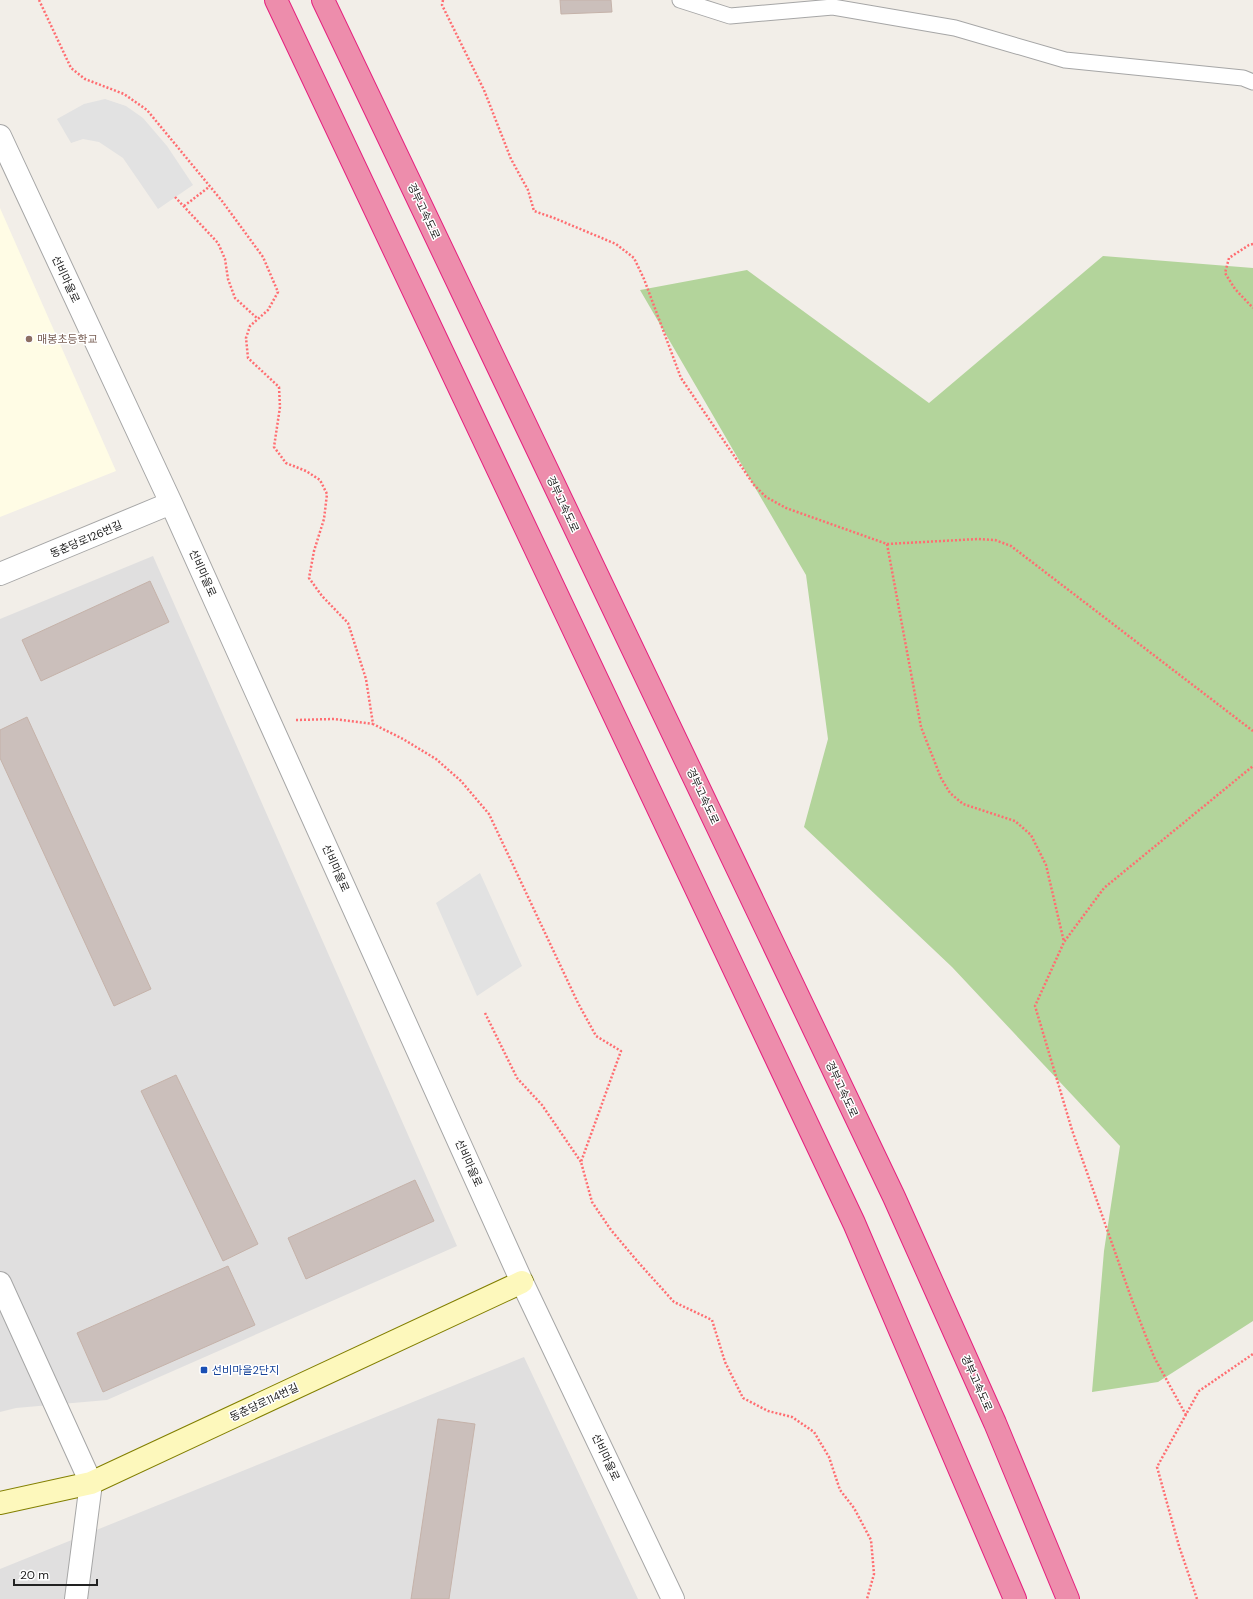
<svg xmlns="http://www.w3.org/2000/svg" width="1253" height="1599" font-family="'DM Sans','Noto Sans KR',sans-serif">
	<rect width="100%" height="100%" fill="#f2eee8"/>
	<path fill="#e0dfdf" d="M153,556L457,1246L107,1400L16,1408L0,1412V619Z
		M524,1357L638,1599H0V1569Z"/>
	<path fill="#fffce5" d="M0,208L116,471L0,517Z"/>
	<path fill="#b3d49b" d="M1103,256L1253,268V1321L1158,1382L1092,1392L1104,1251L1120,1146L952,967L804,827L828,739L806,575L640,290L747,270L929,403Z"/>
	<path fill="#e2e2e2" d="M105,99L126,106L143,118L167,146L193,185L158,209L123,158L99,142L83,139L71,143L57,119L84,104Z
		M480,873L522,966L477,996L436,903Z"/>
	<path fill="#cbbfbb" stroke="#c5b2a9" d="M560,0H611L612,12L561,14Z
		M150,581L169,622L41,681L22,640Z
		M27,717L151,989L114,1006L0,758V730Z
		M176,1075L258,1244L223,1261L141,1091Z
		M415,1180L434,1221L306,1279L288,1238Z
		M228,1266L255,1325L103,1392L77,1333Z
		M438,1419L475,1424L449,1599H411Z"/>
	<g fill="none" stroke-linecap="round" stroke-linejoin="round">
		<g stroke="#a6a6a6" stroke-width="17">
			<path id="service" d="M680,0L730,16L833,7L955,28L1065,60L1243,78L1253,82"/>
		</g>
		<g stroke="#a6a6a6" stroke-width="24">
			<path id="minor" d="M0,136L171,503L522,1282L673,1599
				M0,574L171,503
				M0,1283L91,1483L76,1599"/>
		</g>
		<g stroke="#827f00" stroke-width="24">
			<path id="secondary" d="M0,1503L91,1483L522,1282"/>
		</g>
		<g stroke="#e5207e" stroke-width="24">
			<path id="motorway" d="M276,0L854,1223L1015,1599
				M323,0L894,1197L995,1423L1068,1599"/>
		</g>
		<path stroke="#ff6d71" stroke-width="2.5" stroke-dasharray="2 2" stroke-linecap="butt" d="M39,0L71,68L85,79L124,94L147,110L222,201L263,257L278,292L268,310L250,326L246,338L248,358L279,387L280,407L274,447L286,463L306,471L320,480L327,494L324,519L314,551L309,578L322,596L348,623L366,679L373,724L403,739L436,759L461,781L489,814L578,1003L596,1036L621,1051L581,1162L592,1202L611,1230L638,1262L674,1302L712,1320L725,1362L743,1398L768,1411L792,1417L814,1432L829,1457L840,1490L854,1508L871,1540L874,1574L867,1599
			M443,0L442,5L484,90L511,159L528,190L534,211L554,218L616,244L634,258L644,279L681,378L754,485L766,497L786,508L887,544L978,539L995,540L1011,546L1253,731
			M175,197L218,243L225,259L228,279L235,298L258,319
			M184,206L209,187
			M1253,244L1249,245L1229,258L1225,273L1235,289L1253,308
			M887,544L921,727L941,778L950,793L963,804L1015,821L1031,835L1046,865L1064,942
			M296,720L334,719L373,724
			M485,1013L517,1078L542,1105L581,1162
			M1186,1415L1154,1357L1133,1303L1072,1130L1035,1006L1064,942L1104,888L1253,766
			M1197,1599L1179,1546L1157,1467L1199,1391L1253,1354"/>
		<use href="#service" stroke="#fff" stroke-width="15"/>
		<use href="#minor" stroke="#fff" stroke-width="22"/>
		<use href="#secondary" stroke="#fdf8bc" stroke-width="22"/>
		<use href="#motorway" stroke="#ed8dac" stroke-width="22"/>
	</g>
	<circle fill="#8d6e63" stroke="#fff" stroke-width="1.5" cx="29" cy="339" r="4"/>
	<rect fill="#1a4fb4" stroke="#fff" stroke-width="1.5" x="200" y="1366" width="8" height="8" rx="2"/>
	<g text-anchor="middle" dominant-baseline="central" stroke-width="3" stroke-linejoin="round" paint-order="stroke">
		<g font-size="11" fill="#222" stroke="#fff">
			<text transform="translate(424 211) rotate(65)">경부고속도로</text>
			<text transform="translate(66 279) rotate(65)">선비마을로</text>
			<text transform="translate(563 504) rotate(65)">경부고속도로</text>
			<text transform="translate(86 539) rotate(-23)">동춘당로126번길</text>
			<text transform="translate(203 573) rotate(66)">선비마을로</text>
			<text transform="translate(703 796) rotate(65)">경부고속도로</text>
			<text transform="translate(336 868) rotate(66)">선비마을로</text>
			<text transform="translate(842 1089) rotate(65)">경부고속도로</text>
			<text transform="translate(469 1163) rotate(66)">선비마을로</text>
			<text transform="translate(977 1383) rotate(66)">경부고속도로</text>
			<text transform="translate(264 1402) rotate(-25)">동춘당로114번길</text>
			<text transform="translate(606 1457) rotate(65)">선비마을로</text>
		</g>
		<g font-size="11" fill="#785e54" stroke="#fff" text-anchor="start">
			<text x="37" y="339">매봉초등학교</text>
		</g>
		<g font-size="11" fill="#164399" stroke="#fff" text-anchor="start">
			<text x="212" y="1370">선비마을2단지</text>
		</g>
	</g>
	<path d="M14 1579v6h83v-6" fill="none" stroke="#222222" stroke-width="2"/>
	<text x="20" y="1579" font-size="12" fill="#222222" stroke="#ffffff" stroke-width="3" paint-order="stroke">20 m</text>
</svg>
